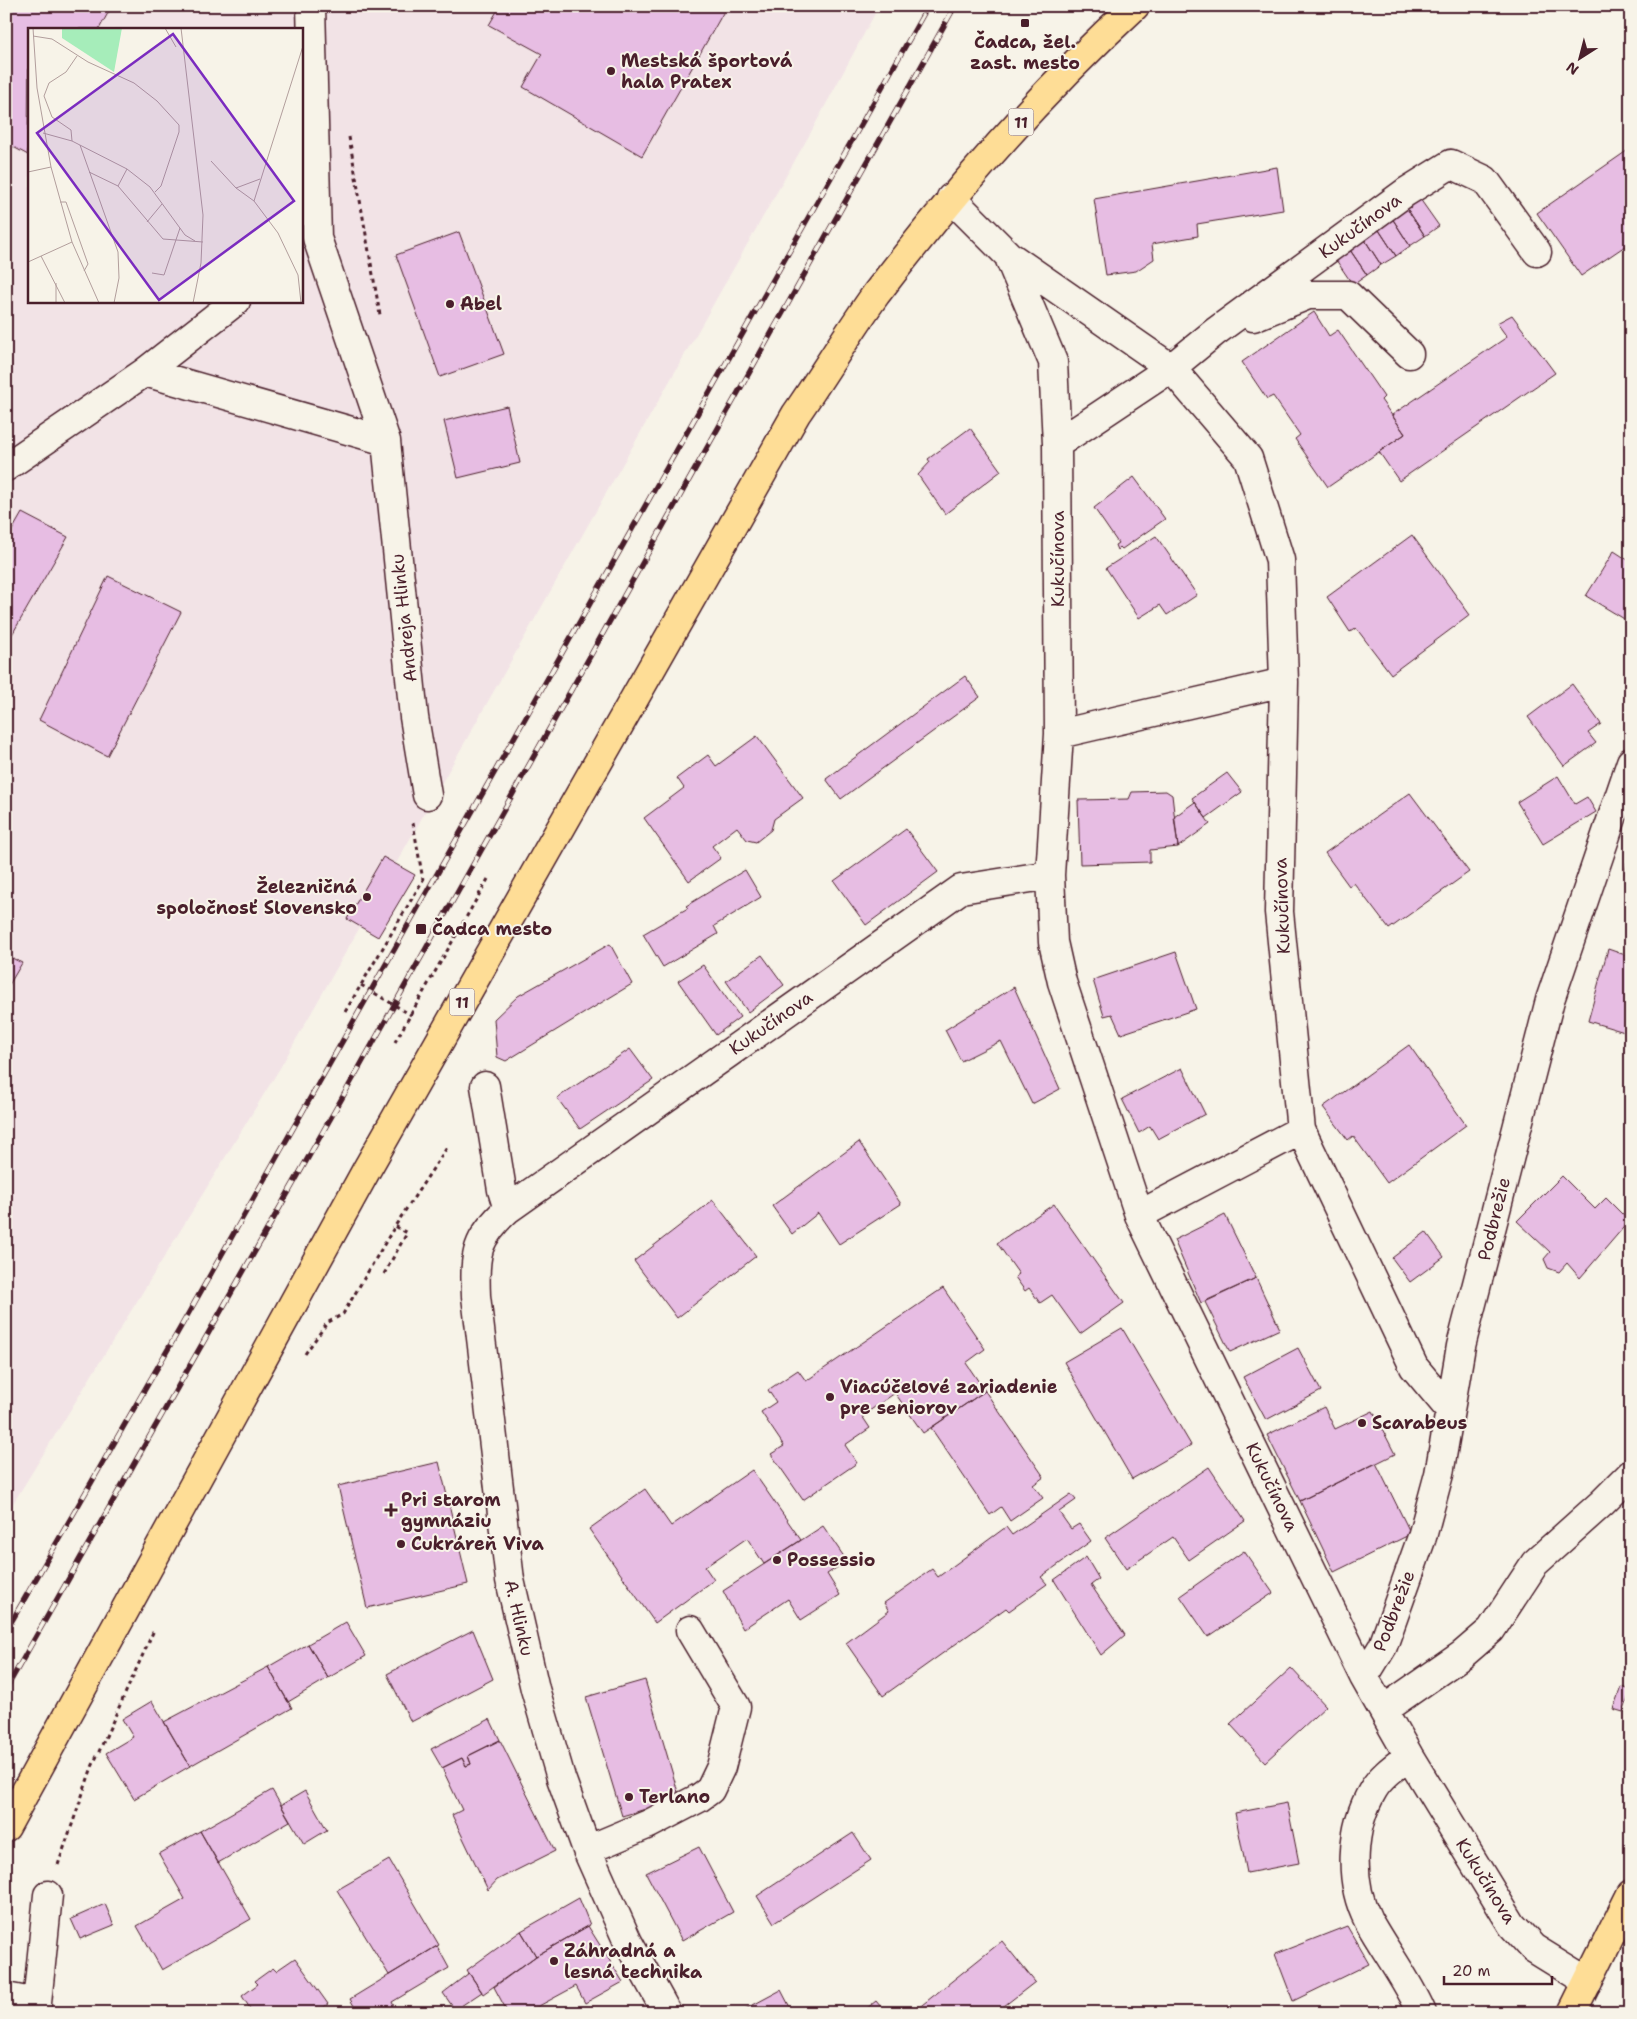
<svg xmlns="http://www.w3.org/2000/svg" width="1637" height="2019" font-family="'Shantell Sans',sans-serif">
	<rect width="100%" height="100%" fill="#f7f3e8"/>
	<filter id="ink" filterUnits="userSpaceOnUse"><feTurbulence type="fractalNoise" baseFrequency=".02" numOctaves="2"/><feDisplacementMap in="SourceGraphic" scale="10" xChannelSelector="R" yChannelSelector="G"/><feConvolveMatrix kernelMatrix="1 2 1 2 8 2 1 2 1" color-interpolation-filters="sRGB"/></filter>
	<g filter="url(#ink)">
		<path fill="#f2e3e6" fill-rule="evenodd" d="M6,6H879L811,132L280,1068L6,1515ZM29,29H301V301H29Z"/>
		<path fill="#e7bde3" stroke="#4a1f2b" d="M6,6H112L99,29H29L28,155L6,143Z
			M500,6H727L642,156L523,87L542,54L489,25Z
			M1631,148V242L1581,276L1537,213Z
			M1277,167L1283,210L1197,224L1198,236L1152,244L1154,259L1136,271L1106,275L1094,199Z
			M1420,199L1439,226L1425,236L1406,207Z
			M1406,207L1425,236L1410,246L1392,218Z
			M1392,218L1410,246L1396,256L1377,227Z
			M1377,227L1396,256L1381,265L1363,237Z
			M459,232L504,354L440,377L396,255Z
			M1363,237L1381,265L1367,275L1348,247Z
			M1348,247L1367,275L1353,285L1334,257Z
			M1314,312L1329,336L1338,330L1384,397L1381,400L1405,434L1328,487L1295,439L1300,435L1273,396L1267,399L1242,362Z
			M1512,315L1555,373L1399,481L1379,452L1405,434L1392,415L1507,337L1497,323Z
			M507,406L520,463L458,478L444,421Z
			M970,428L1001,471L945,514L918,475L930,462L928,459Z
			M1134,477L1165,519L1122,549L1120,547L1117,550L1115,545L1118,543L1094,508Z
			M22,513L68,537L6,645V541Z
			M1412,535L1470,615L1391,674L1356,628L1350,632L1327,597Z
			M1156,536L1197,595L1167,615L1160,605L1139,618L1106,568Z
			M1614,551L1631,562V623L1586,596Z
			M108,576L181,612L107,756L39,720Z
			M965,676L980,697L841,799L826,779Z
			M1572,684L1601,724L1588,733L1596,743L1564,766L1528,717Z
			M757,736L803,798L774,819L771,830L756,842L747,840L737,827L712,846L721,858L689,881L644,818L684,788L677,778L708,755L716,766Z
			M1227,773L1242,792L1206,818L1192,798Z
			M1558,776L1575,804L1587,797L1596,812L1543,844L1517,802Z
			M1166,791L1172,795L1178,847L1150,850V862L1080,864L1078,800L1129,799L1132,792Z
			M1410,793L1469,872L1389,929L1354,883L1349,886L1325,853Z
			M1195,802L1210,824L1178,847L1174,817Z
			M906,829L938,872L866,925L834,881Z
			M383,857L415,875L378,937L347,919Z
			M1631,859V904L1624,903L1628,880L1625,874L1627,862Z
			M745,870L761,897L714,926L718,934L663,967L643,934L688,908L686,906Z
			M610,944L632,984L506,1061L497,1057L494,1019L518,996Z
			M1608,949L1631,957V1034L1588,1021Z
			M1176,952L1196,1009L1121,1034L1112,1014L1104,1016L1093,980Z
			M6,955L22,963L6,990Z
			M762,955L784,985L748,1012L726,981Z
			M703,965L740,1017L716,1035L678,981Z
			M1014,987L1060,1089L1032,1104L1001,1041L961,1061L945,1030Z
			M1409,1045L1466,1125L1387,1183L1353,1136L1348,1140L1323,1107Z
			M630,1049L653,1080L580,1129L557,1098Z
			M1182,1068L1205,1114L1158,1139L1150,1126L1139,1133L1122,1099Z
			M859,1142L901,1204L839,1244L818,1213L792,1234L772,1206Z
			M1562,1176L1595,1209L1606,1198L1629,1221L1580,1278L1567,1263L1559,1272L1548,1268L1544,1259L1550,1252L1517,1221Z
			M713,1200L756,1256L677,1318L634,1261Z
			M1054,1204L1124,1303L1080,1334L1052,1295L1040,1303L1029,1288L1025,1291L1015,1277L1019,1274L997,1243Z
			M1225,1215L1256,1278L1201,1303L1174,1240Z
			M1426,1232L1444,1257L1410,1282L1392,1258Z
			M1256,1278L1280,1329L1230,1352L1205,1302Z
			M943,1288L985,1349L966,1363L985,1391L923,1433L895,1393L862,1416L870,1428L845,1445L857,1463L803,1500L771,1454L784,1446L761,1412L776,1402L768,1390L798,1370L806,1381Z
			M1122,1328L1191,1445L1132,1479L1064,1362Z
			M1298,1348L1321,1391L1266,1420L1243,1377Z
			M985,1391L1044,1477L1033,1485L1043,1498L1010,1521L1001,1507L990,1515L931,1428Z
			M1324,1407L1335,1429L1373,1411L1395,1454L1300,1501L1267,1435Z
			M439,1462L468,1584L367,1608L338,1486Z
			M1376,1463L1411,1534L1334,1572L1300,1501Z
			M1209,1467L1245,1521L1189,1560L1173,1537L1126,1569L1105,1538Z
			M752,1470L801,1540L764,1564L747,1538L705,1567L714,1580L655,1623L589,1529L645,1489L671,1526Z
			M1071,1494L1076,1500L1059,1512L1071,1529L1079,1524L1091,1541L1041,1577L1047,1584L1009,1611L1006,1608L883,1696L846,1643L889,1611L884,1603L932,1569L938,1577L1006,1527L1012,1535Z
			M823,1526L847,1561L827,1574L840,1595L801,1620L788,1599L743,1629L723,1591Z
			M1244,1551L1273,1593L1208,1637L1180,1596Z
			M1086,1557L1099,1579L1091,1585L1125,1635L1101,1655L1054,1580Z
			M346,1622L366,1656L328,1678L308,1644Z
			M473,1630L493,1679L411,1722L387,1674Z
			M308,1644L328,1678L288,1702L268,1667Z
			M268,1667L292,1708L190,1766L164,1722Z
			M1291,1668L1326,1706L1265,1762L1230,1724Z
			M645,1680L680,1799L622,1816L586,1697Z
			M1621,1687L1631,1690L1623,1712L1613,1709Z
			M152,1701L190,1766L134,1799L106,1753L133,1737L122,1719Z
			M490,1719L500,1740L468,1756L471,1764L466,1766L462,1758L442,1768L431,1749Z
			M500,1740L555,1851L497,1880L488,1890L452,1815L462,1810L442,1768L462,1758L466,1766L471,1764L468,1756Z
			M272,1790L290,1821L218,1863L200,1831Z
			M305,1791L327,1830L304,1844L281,1805Z
			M1287,1803L1299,1863L1247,1873L1235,1813Z
			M200,1831L251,1919L162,1970L137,1926L185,1899L159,1854Z
			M853,1833L871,1860L774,1923L757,1896Z
			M699,1847L733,1912L682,1941L646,1873Z
			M389,1860L439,1945L389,1975L337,1890Z
			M579,1898L590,1925L536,1956L521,1931Z
			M105,1904L114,1925L80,1939L71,1919Z
			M588,1926L623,1982L585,2003L576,1986L526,2013H508L494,1987L536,1956Z
			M1347,1926L1369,1964L1293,2001L1275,1954Z
			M521,1931L536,1956L483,1994L467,1970Z
			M1002,1941L1035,1982L995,2013H912Z
			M437,1946L449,1968L392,2002L397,2012L358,2013L350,1999Z
			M295,1958L328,2004L316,2013H253L242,1996L258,1984L255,1981L273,1968L276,1971Z
			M469,1973L482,1992L455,2010L443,1993Z
			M781,1990L793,2013H738Z
			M876,2001L886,2013H861Z"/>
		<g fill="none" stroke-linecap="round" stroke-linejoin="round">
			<g stroke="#4a1f2b" stroke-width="31">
				<path id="minor" d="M311,6L317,238L386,441L414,717L427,795
					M951,198L1008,255L1171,368L1248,458L1280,560L1284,682L1279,912L1301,1130L1414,1367L1450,1410
					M1008,255L1053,362L1057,444L1059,734L1050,875L1053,942L1062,982L1139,1215L1364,1677L1409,1756L1512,1925L1533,1948L1588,1982
					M1253,317L1308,295H1348L1409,354
					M145,372L386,441
					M1057,444L1171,368L1215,332L1406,192L1451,164L1485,180L1537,252
					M6,467L145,372L236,301
					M1059,734L1284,682
					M485,1086L502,1190L508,1209
					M1139,1215L1301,1130
					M1364,1677L1383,1646L1422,1537L1439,1474L1461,1346L1550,1000L1631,762
					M1383,1710L1462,1655L1491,1630L1535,1563L1602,1503L1631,1474
					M1409,1756C1396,1766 1381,1776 1373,1790C1351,1827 1348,1881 1368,1920C1385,1951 1408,1980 1422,2013
					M587,1850L649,1824L699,1798L710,1790L721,1767L736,1707L690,1630
					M6,1997L37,2003
					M36,2013L48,1895
					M667,2013L628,1942L587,1850L561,1778L535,1689L510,1580L476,1296C474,1254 476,1238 508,1209L961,889L1050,875"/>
			</g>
			<g stroke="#4a1f2b" stroke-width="31">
				<path id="major" d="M6,1827L367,1169L796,414C823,375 848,333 876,294C954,192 1040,93 1135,6
					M1572,2013L1631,1894"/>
			</g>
			<path stroke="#4a1f2b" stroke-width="3" stroke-dasharray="4 4" stroke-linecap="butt" d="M349,137L380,315
				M361,985L411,1015
				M345,1012L423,880L413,823
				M395,1042L488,879
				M384,1274L407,1233L395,1226
				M305,1354L327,1323L343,1314L395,1226L448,1146
				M58,1865L92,1767L154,1630"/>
			<use href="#minor" stroke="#f7f3e8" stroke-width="28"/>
			<use href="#major" stroke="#fedd96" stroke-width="28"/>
			<g stroke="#4a1f2b" stroke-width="5.5">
				<path id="rail" d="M6,1631L179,1330L928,6
					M6,1689L346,1091L955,6"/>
			</g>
			<use href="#rail" stroke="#f7f3e8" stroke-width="4" stroke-dasharray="11" stroke-linecap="butt"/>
		</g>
	</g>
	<g fill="#4a1f2b" stroke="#f7f3e8" stroke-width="2">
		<rect x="1020" y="18" width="10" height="10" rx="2.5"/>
		<circle cx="611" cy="71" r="5"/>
		<circle cx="450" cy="304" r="5"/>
		<circle cx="367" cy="897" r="5"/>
		<rect x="415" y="923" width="12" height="12" rx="2.5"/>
		<circle cx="830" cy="1397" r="5"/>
		<circle cx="1362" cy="1423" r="5"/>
		<path d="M388.5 1502.5h5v5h5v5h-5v5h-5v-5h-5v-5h5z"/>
		<circle cx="401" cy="1544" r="5"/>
		<circle cx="777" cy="1560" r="5"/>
		<circle cx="629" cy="1797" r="5"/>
		<circle cx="554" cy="1961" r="5"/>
	</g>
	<g text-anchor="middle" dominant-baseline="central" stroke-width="4" stroke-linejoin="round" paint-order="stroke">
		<g fill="#f7f3e8" stroke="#7e5f64" stroke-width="1">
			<rect x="1008.5" y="108.5" width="25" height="27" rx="4"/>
			<rect x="449.5" y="988.5" width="25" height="27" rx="4"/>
		</g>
		<g font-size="16" font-weight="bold" fill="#4a1f2b">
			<text x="1021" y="122">11</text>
			<text x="462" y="1002">11</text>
		</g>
		<g font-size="18" font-weight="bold" fill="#4a1f2b" stroke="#f7f3e8" text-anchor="start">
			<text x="1025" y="42" text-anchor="middle">Čadca, žel.<tspan x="1025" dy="21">zast. mesto</tspan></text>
			<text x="621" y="61">Mestská športová<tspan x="621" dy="21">hala Pratex</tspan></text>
			<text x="460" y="304">Abel</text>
			<text x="357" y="887" text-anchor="end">Železničná<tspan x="357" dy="21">spoločnosť Slovensko</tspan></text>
			<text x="432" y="929">Čadca mesto</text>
			<text x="840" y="1387">Viacúčelové zariadenie<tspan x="840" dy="21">pre seniorov</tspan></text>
			<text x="1372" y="1423">Scarabeus</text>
			<text x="401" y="1500">Pri starom<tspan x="401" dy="21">gymnáziu</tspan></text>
			<text x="411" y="1544">Cukráreň Viva</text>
			<text x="787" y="1560">Possessio</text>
			<text x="639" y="1797">Terlano</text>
			<text x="564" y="1951">Záhradná a<tspan x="564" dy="21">lesná technika</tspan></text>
		</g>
		<g font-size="18" fill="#4a1f2b" stroke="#f7f3e8">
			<text transform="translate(1360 226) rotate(-36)">Kukučínova</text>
			<text transform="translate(1058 559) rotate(-90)">Kukučínova</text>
			<text transform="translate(404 618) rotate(-96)">Andreja Hlinku</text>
			<text transform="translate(1282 906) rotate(-92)">Kukučínova</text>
			<text transform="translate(771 1023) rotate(-35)">Kukučínova</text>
			<text transform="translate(1494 1219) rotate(-76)">Podbrežie</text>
			<text transform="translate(1272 1487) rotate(64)">Kukučínova</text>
			<text transform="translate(1394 1611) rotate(-69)">Podbrežie</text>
			<text transform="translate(519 1618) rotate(77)">A. Hlinku</text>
			<text transform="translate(1486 1881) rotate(58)">Kukučínova</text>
		</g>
	</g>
	<g transform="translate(28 28)">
		<rect width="275" height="275" fill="#f7f3e8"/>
		<path d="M34,0H94L86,44L34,10Z" fill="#a6edba"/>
		<path fill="none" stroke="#b29e9c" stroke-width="1" d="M5,0L9,60L23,139L44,214L71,275M137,0L148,19M153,0L175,187L173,235L165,275M5,8L24,11L60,34L106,55L129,73L151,97V104L133,158L127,164M15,105L44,113L99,141L122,159L157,207L167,213M44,113L43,102L24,89L16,68L21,55L38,44L49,28M52,117L90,224L91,250L86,275M183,133L208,160L226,173L250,205L270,247L273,275M0,144L23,139M61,144L90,158L135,211L175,214M90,158L99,141M208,160L232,151M226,173L275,18M32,174H38L60,236L56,243M119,194L134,176M13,228L37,275M0,234L44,214M124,245L136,247L152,200M28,275V255"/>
		<path fill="#7b2cbf" fill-opacity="0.15" stroke="#7b2cbf" stroke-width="2.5" d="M145,6L266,173L131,272L9,105Z"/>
		<rect width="275" height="275" fill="none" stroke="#4a1f2b" stroke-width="2.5"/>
	</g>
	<rect width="1637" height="2019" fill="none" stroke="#f7f3e8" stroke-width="25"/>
	<rect x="12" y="12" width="1612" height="1994" fill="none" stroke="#4a1f2b" stroke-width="2" filter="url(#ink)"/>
	<g transform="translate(1580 58) rotate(216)" stroke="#f7f3e8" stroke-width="4" paint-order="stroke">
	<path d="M0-4L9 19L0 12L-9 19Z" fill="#4a1f2b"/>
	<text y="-8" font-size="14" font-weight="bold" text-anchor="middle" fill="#4a1f2b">N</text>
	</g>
	<path d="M1444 1976v8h108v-8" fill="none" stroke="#4a1f2b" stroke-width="2.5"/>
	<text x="1452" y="1976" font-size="15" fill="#4a1f2b" stroke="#f7f3e8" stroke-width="4" paint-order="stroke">20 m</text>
</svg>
